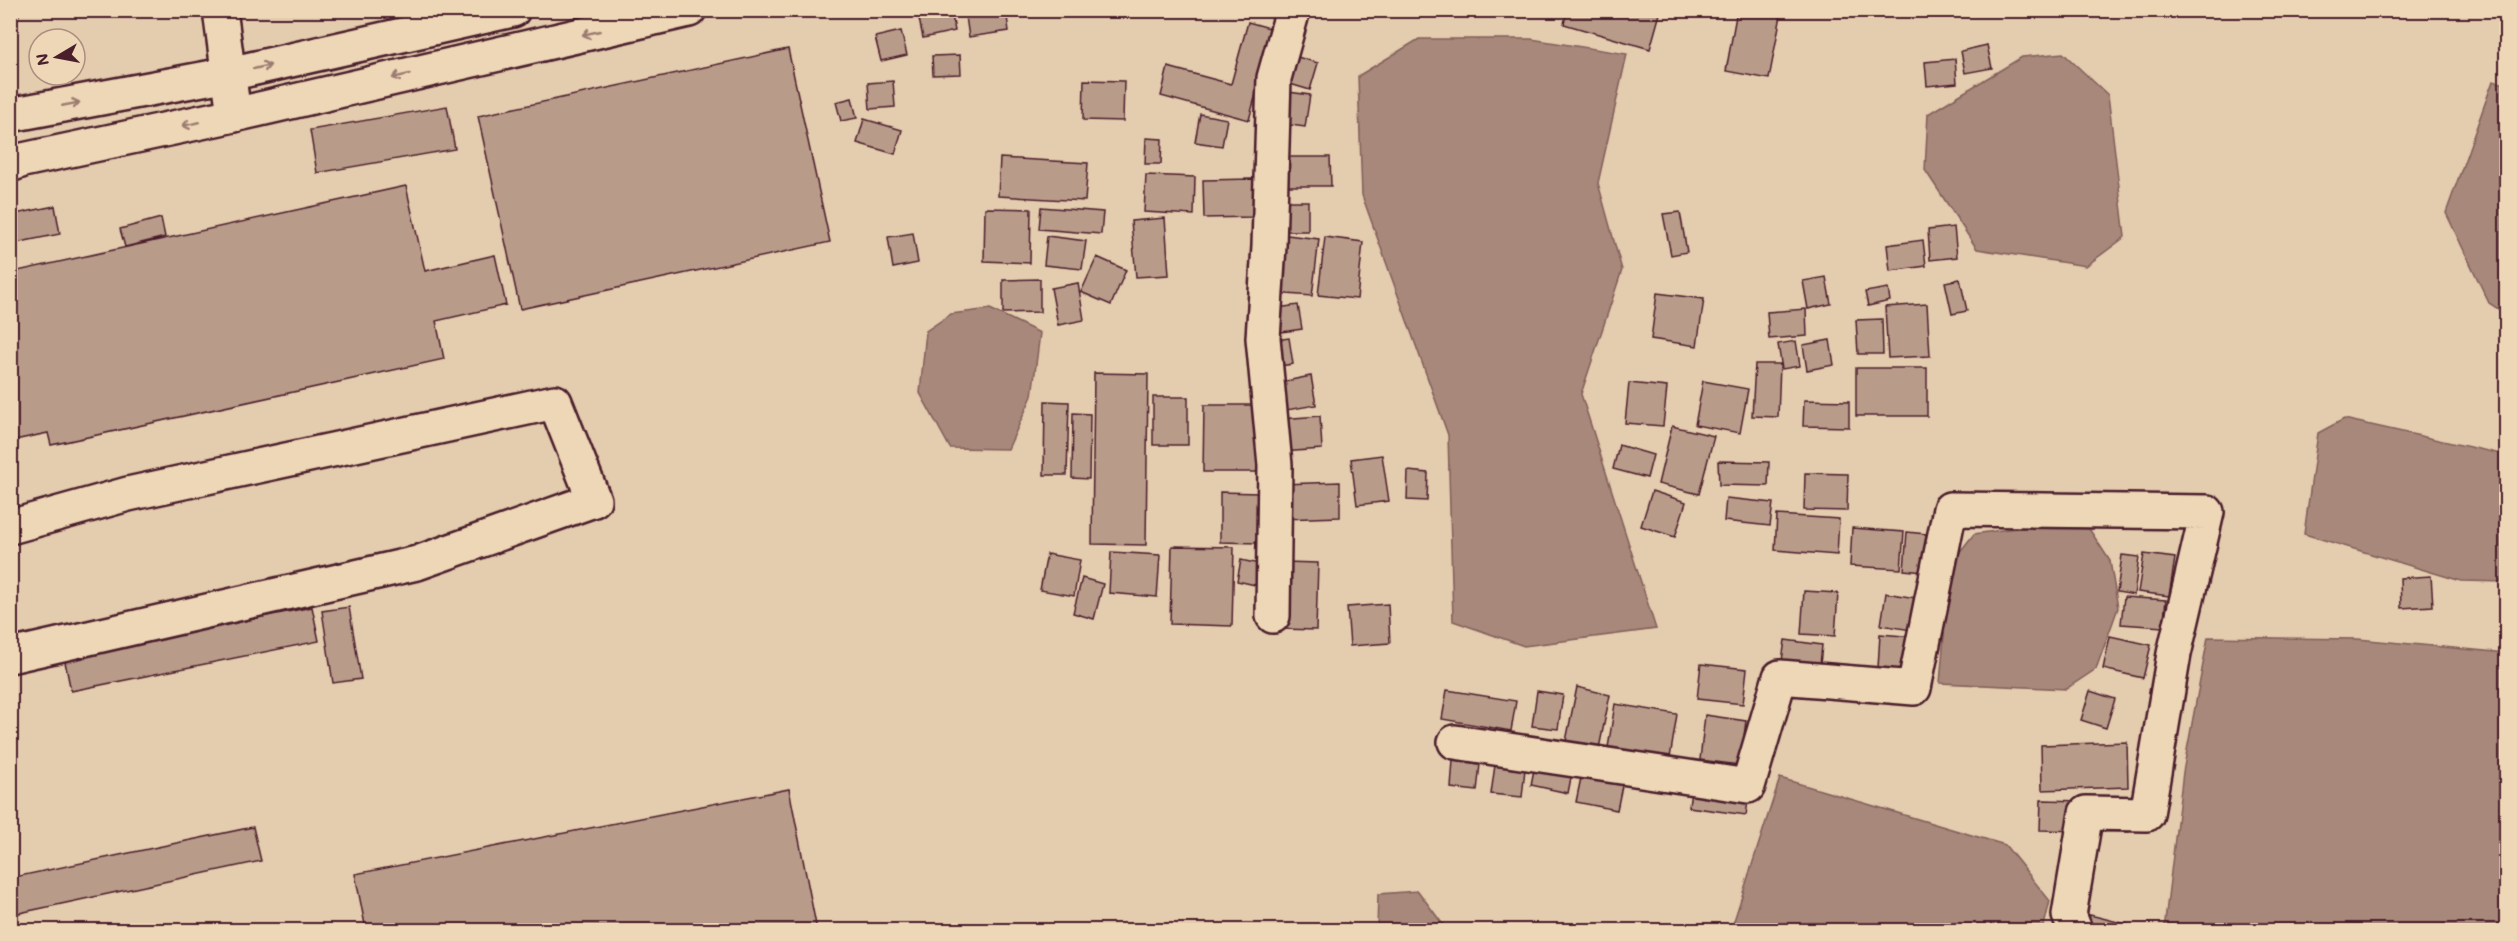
<svg xmlns="http://www.w3.org/2000/svg" width="2517" height="941" font-family="Mali,sans-serif">
	<rect width="100%" height="100%" fill="#e4ccaf"/>
	<filter id="ink" filterUnits="userSpaceOnUse"><feTurbulence type="fractalNoise" baseFrequency=".0167" numOctaves="2"/><feDisplacementMap in="SourceGraphic" scale="12" xChannelSelector="R" yChannelSelector="G"/><feConvolveMatrix kernelMatrix="1 2 1 2 8 2 1 2 1" color-interpolation-filters="sRGB"/></filter>
	<g filter="url(#ink)">
		<path fill="#a7887a" stroke="#825e5a" stroke-width="1.5" d="M1419,39H1531L1627,54L1598,183L1622,270L1581,394L1656,629L1524,646L1453,621L1448,435L1362,195L1358,76Z
			M2063,53L2108,95L2125,237L2086,266L1977,249L1925,170L1928,114L2022,57Z
			M2493,81L2506,84V314L2489,303L2446,213Z
			M990,309L1040,333L1032,396L1008,449L950,448L920,393L926,331L951,314Z
			M2344,419L2506,455V582L2461,581L2304,534L2318,433Z
			M2086,524L2110,561L2118,608L2096,669L2066,689L1940,683L1950,564L1974,534L2023,527Z
			M2208,637L2358,639L2506,653V930H2164L2183,772Z
			M1780,778L2005,845L2050,901L2043,930H1731Z
			M1418,891L1447,930H1377L1378,894Z"/>
		<path fill="#b99b8a" stroke="#4a1f2b" stroke-width="1.5" d="M10,10H21L10,36Z
			M935,10H951L955,31L923,38L918,14Z
			M965,10H1006L1009,31L969,37Z
			M1567,10H1661L1650,49L1564,24Z
			M1737,10H1782L1769,79L1726,71Z
			M1248,22L1273,29L1249,120L1161,96L1168,67L1231,84Z
			M901,31L907,55L881,61L875,37Z
			M1987,45L1992,68L1965,73L1961,51Z
			M788,49L830,242L520,309L478,116Z
			M1287,54L1318,63L1310,90L1280,81Z
			M960,55L961,74L933,75L932,56Z
			M1955,59L1957,83L1927,86L1925,62Z
			M1084,80L1124,81L1123,121L1083,120Z
			M893,81L895,107L870,109L868,83Z
			M1281,91L1310,95L1305,127L1276,123Z
			M852,98L857,118L841,121L836,102Z
			M447,106L455,149L317,173L310,130Z
			M1200,114L1227,119L1222,146L1195,142Z
			M864,119L902,130L895,154L857,143Z
			M1146,138L1162,139L1161,164H1145Z
			M1278,157H1330L1331,186H1278Z
			M1000,158L1088,163L1085,201L998,196Z
			M1146,175L1195,177L1194,215L1144,212Z
			M1253,179V217L1204,218L1203,180Z
			M406,186L425,271L495,255L506,305L436,321L444,359L51,445L48,433L10,441V289L16,288L13,272Z
			M1280,201H1308V231H1280Z
			M55,206L60,234L10,244V215Z
			M1041,207L1103,212L1101,234L1039,229Z
			M985,208L1031,209L1030,263L984,261Z
			M1680,212L1687,252L1671,255L1663,214Z
			M161,218L165,237L125,247L120,229Z
			M1165,218L1169,275L1136,277L1131,221Z
			M1954,227L1957,257L1930,260L1928,230Z
			M913,233L918,263L893,268L888,237Z
			M1279,234L1319,239L1312,296L1274,293Z
			M1047,236L1086,241L1082,269L1044,265Z
			M1325,237L1363,242L1357,299L1318,295Z
			M1923,240L1926,266L1890,271L1887,245Z
			M1097,257L1126,270L1111,305L1081,292Z
			M1826,277L1831,304L1808,309L1803,281Z
			M1040,279V312L1003,313V280Z
			M1960,279L1967,311L1952,314L1945,282Z
			M1078,283L1084,320L1058,325L1051,288Z
			M1888,288L1890,301L1868,306L1865,292Z
			M1657,293L1704,299L1697,346L1651,339Z
			M1927,304L1930,356L1888,358L1885,307Z
			M1298,305L1302,329L1275,333L1271,309Z
			M1806,309L1807,336L1769,339L1767,312Z
			M1882,319L1883,354H1858L1856,320Z
			M1289,338L1293,364L1273,367L1269,341Z
			M1830,340L1834,365L1807,370L1803,345Z
			M1796,341L1800,366L1782,369L1778,344Z
			M1755,364H1780L1778,417L1752,416Z
			M1856,368H1927V416H1856Z
			M1094,373L1148,374L1146,545L1092,544Z
			M1311,376L1316,405L1281,411L1276,383Z
			M1703,381L1748,389L1740,433L1695,425Z
			M1629,383L1667,387L1663,426L1625,423Z
			M1153,397H1188V445H1153Z
			M1804,400L1849,401V427L1803,426Z
			M1045,401L1069,402L1067,475H1044Z
			M1204,405H1263V472H1203Z
			M1073,413L1090,414L1089,479L1072,478Z
			M1320,416L1322,449L1282,452L1280,419Z
			M1672,426L1714,436L1699,494L1658,484Z
			M1619,445L1653,455L1647,478L1613,469Z
			M1382,455L1389,501L1357,505L1351,459Z
			M1718,461L1769,462L1768,486L1719,485Z
			M1408,471L1428,473L1427,501L1407,500Z
			M1805,473L1848,474L1847,511L1804,510Z
			M1340,482V517L1282,519V484Z
			M1652,491L1686,502L1675,537L1641,526Z
			M1220,492L1258,493V543L1220,542Z
			M1726,498L1773,503L1770,526L1724,521Z
			M1777,515L1839,519L1837,555L1775,550Z
			M1852,528L1904,532L1901,569L1850,566Z
			M1907,532L1926,534L1924,572L1904,570Z
			M1172,546L1234,547L1232,626L1170,624Z
			M1111,552L1160,555L1157,597L1109,593Z
			M1047,554L1080,560L1074,596L1040,590Z
			M2144,554L2175,558L2169,596L2138,592Z
			M2122,555L2139,557L2134,595L2117,592Z
			M1241,560L1264,565L1260,586L1237,581Z
			M1284,562L1318,563L1316,630L1282,629Z
			M2431,576L2433,606L2401,608L2400,578Z
			M1082,578L1103,584L1094,619L1073,613Z
			M1804,591L1838,593L1835,636L1801,634Z
			M1886,593L1922,599L1917,631L1881,625Z
			M2124,597L2166,600L2163,627L2121,624Z
			M1388,604L1390,643L1350,646L1347,607Z
			M312,607L319,641L71,691L64,657Z
			M349,607L361,679L333,683L322,611Z
			M1880,634L1915,637L1913,670L1878,668Z
			M2110,636L2151,645L2143,678L2103,669Z
			M1785,640L1822,645L1820,665L1782,661Z
			M1701,664L1747,669L1743,704L1697,699Z
			M1577,687L1610,695L1598,753L1565,746Z
			M1447,690L1516,701L1511,731L1442,719Z
			M1537,691L1563,695L1558,729L1532,726Z
			M2090,691L2115,699L2106,728L2081,720Z
			M1615,704L1677,714L1669,764L1607,754Z
			M1705,715L1746,721L1740,765L1700,760Z
			M2127,742L2128,787L2042,790L2041,745Z
			M1539,744L1576,752L1568,793L1531,785Z
			M1453,760L1480,764L1477,791L1451,788Z
			M1584,763L1625,771L1617,810L1576,802Z
			M1495,765L1525,769L1522,797L1491,794Z
			M1694,765L1752,774L1746,815L1689,807Z
			M789,789L817,930H366L355,874Z
			M2041,800L2129,802V832L2040,830Z
			M253,827L261,861L10,915V878Z
			M2090,915L2134,926L2133,930H2086Z"/>
		<g fill="none" stroke-linecap="round" stroke-linejoin="round">
			<g stroke="#4a1f2b" stroke-width="38">
				<path id="street" d="M220,10L234,115
					M10,527L128,494L555,402L594,500L417,563L10,656
					M1273,616L1275,465L1263,338L1269,246L1274,78L1293,10
					M1455,742L1748,786L1780,677L1914,688L1950,509L2207,512L2174,654L2147,814L2086,813L2069,915L2075,930"/>
			</g>
			<g stroke="#4a1f2b" stroke-width="38">
				<path id="secondary" d="M10,115L229,74L513,10
					M10,165L23,160L234,115L689,10"/>
			</g>
			<use href="#street" stroke="#eed7b7" stroke-width="33"/>
			<use href="#secondary" stroke="#eed7b7" stroke-width="33"/>
		</g>
		<defs><path id="oneway-shaft" d="M-6 0H5M1.5-3L5.5 0L1.5 3" fill="none" stroke-width="1.6" stroke-linecap="round" stroke-linejoin="round" transform="scale(1.5)"/></defs>
		<g stroke="#9c7b71">
			<use href="#oneway-shaft" transform="translate(591 33) rotate(167)"/>
			<use href="#oneway-shaft" transform="translate(262 67) rotate(-13)"/>
			<use href="#oneway-shaft" transform="translate(401 76) rotate(167)"/>
			<use href="#oneway-shaft" transform="translate(71 104) rotate(-11)"/>
			<use href="#oneway-shaft" transform="translate(191 124) rotate(168)"/>
		</g>
	</g>
	<rect width="2517" height="941" fill="none" stroke="#eed7b7" stroke-width="36"/>
	<rect x="18" y="18" width="2481" height="905" fill="none" stroke="#4a1f2b" stroke-width="2" filter="url(#ink)"/>
	<g transform="translate(57 57) rotate(260)"><circle r="28" fill="#eed7b7" stroke="#ac8d7f" stroke-width="1.5"/>
	<path d="M0-4.5L10 22L0 15L-10 22Z" fill="#4a1f2b"/>
	<text y="-9" font-size="16" font-weight="bold" text-anchor="middle" fill="#4a1f2b">N</text>
	</g>
</svg>
